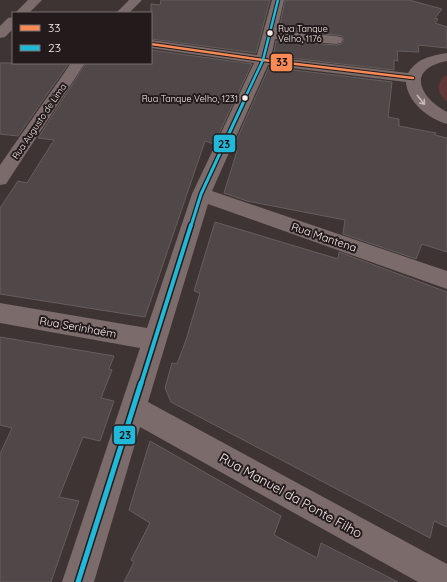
<svg xmlns="http://www.w3.org/2000/svg" width="447" height="582" font-family="Quicksand,sans-serif">
	<rect width="100%" height="100%" fill="#3e3434"/>
	<path fill="#5f3735" d="M447,75V102L440,94L438,86L442,78Z"/>
	<path fill="#504848" stroke="#665d5d" d="M161,0H270L256,53L151,39V4L160,5Z
		M285,0H409L442,9L435,18L438,19L435,23L447,27V48L418,45L419,52L397,51L398,61L394,60V70H393L273,56L276,41L336,45L341,44L344,41L342,36L336,35L279,30Z
		M151,50L252,64L214,144L205,141L145,317L0,294V208L18,181L27,183L54,140L38,138L86,63H151Z
		M0,63H69L18,136L0,134Z
		M269,67L392,82L388,117L399,119V126L436,133L435,135L447,138V252L422,244L416,259L343,234L345,220L247,201L224,193L237,151L232,150Z
		M215,222L338,259L339,252L447,292V527L434,521L430,538L171,402L165,388L172,363L177,364L186,340L200,293L194,291Z
		M0,337L114,356L109,369L112,370L101,398L114,401L100,441L83,437L59,497L79,501L51,582H0V454L12,428L0,425Z
		M150,441L281,516L274,535L317,558L321,543L398,582H124L134,562L131,560L150,523L129,510Z"/>
	<g fill="none" stroke-linecap="round" stroke-linejoin="round">
		<path fill="#7b6b6a" fill-rule="evenodd" d="M28,0H42L29,13H15Z
			M129,0H142L129,13H116Z
			M272,0H284L277,31L336,36L341,37L343,40L341,43L336,44L275,39L271,57L408,73C418,58 430,56 447,53V61C406,69 419,97 447,112V124C429,119 407,102 406,82L268,65L212,191L447,271V289L208,204L148,402L447,564V582H418L140,427L94,582H62L140,348L0,323V303L147,328L192,194L254,63L151,48V40L257,55Z
			M13,17V29L5,37L0,38V26L8,18Z
			M71,63H85L6,184L0,185V165Z"/>
		<g stroke="#231b1b" stroke-width="4.5">
			<path id="bus-1" d="M151,44L263,60L413,78"/>
		</g>
		<g stroke="#231b1b" stroke-width="4.5">
			<path id="bus-2-far3" d="M244,100L263,60L278,0"/>
		</g>
		<g stroke="#231b1b" stroke-width="5.5">
			<path id="bus-2-far2" d="M191,226L201,194L245,99"/>
		</g>
		<g stroke="#231b1b" stroke-width="7">
			<path id="bus-2-far1" d="M141,384L191,225"/>
		</g>
		<g stroke="#231b1b" stroke-width="8">
			<path id="bus-2" d="M78,582L141,383"/>
		</g>
		<use href="#bus-1" stroke="#f98a56" stroke-width="2.5"/>
		<use href="#bus-2-far3" stroke="#20b9da" stroke-width="2.5"/>
		<use href="#bus-2-far2" stroke="#20b9da" stroke-width="3"/>
		<use href="#bus-2-far1" stroke="#20b9da" stroke-width="4"/>
		<use href="#bus-2" stroke="#20b9da" stroke-width="5"/>
	</g>
	<defs><path id="oneway-shaft" d="M-6 0H5M1.5-3L5.5 0L1.5 3" fill="none" stroke-width="1.6" stroke-linecap="round" stroke-linejoin="round"/></defs>
	<use stroke="#c6b9b8" href="#oneway-shaft" transform="translate(421 100) rotate(51)"/>
	<g fill="#f8edec" stroke="#231b1b" stroke-width="1.5">
		<circle cx="270" cy="33" r="3.5"/>
		<circle cx="245" cy="98" r="3.5"/>
	</g>
	<g text-anchor="middle" dominant-baseline="central" stroke-width="4" stroke-linejoin="round" paint-order="stroke">
		<g font-size="9" fill="#f8edec" stroke="#231b1b" text-anchor="start">
			<text x="278" y="28">Rua Tanque<tspan x="278" dy="10">Velho, 1176</tspan></text>
			<text x="238" y="98" text-anchor="end">Rua Tanque Velho, 1231</text>
		</g>
		<g font-size="9" fill="#f8edec" stroke="#231b1b">
			<text transform="translate(39 121) rotate(-56)">Rua Augusto de Lima</text>
		</g>
		<g font-size="11" fill="#f8edec" stroke="#231b1b">
			<text transform="translate(324 237) rotate(19)">Rua Mantena</text>
			<text transform="translate(78 327) rotate(10)">Rua Serinhaém</text>
		</g>
		<g font-size="13" fill="#f8edec" stroke="#231b1b">
			<text transform="translate(291 495) rotate(29)">Rua Manuel da Ponte Filho</text>
		</g>
	</g>
	<g stroke="#231b1b" stroke-width="1.5">
		<rect x="270" y="53" width="23" height="19" rx="4" fill="#f98a56"/>
		<rect x="213" y="134" width="23" height="19" rx="4" fill="#20b9da"/>
		<rect x="113" y="425" width="23" height="20" rx="4" fill="#20b9da"/>
	</g>
	<g font-size="11" text-anchor="middle" font-weight="bold" fill="#111">
		<text x="282" y="66">33</text>
		<text x="224" y="148">23</text>
		<text x="125" y="439">23</text>
	</g>
	<rect x="12" y="12" width="140" height="52" fill="#231b1b" stroke="#786f6f"/>
	<rect x="20" y="25" width="20" height="6" fill="#f98a56" stroke="#786f6f"/>
	<text x="48" y="32" font-size="12" fill="#f8edec">33</text>
	<rect x="20" y="45" width="20" height="6" fill="#20b9da" stroke="#786f6f"/>
	<text x="48" y="52" font-size="12" fill="#f8edec">23</text>
</svg>
